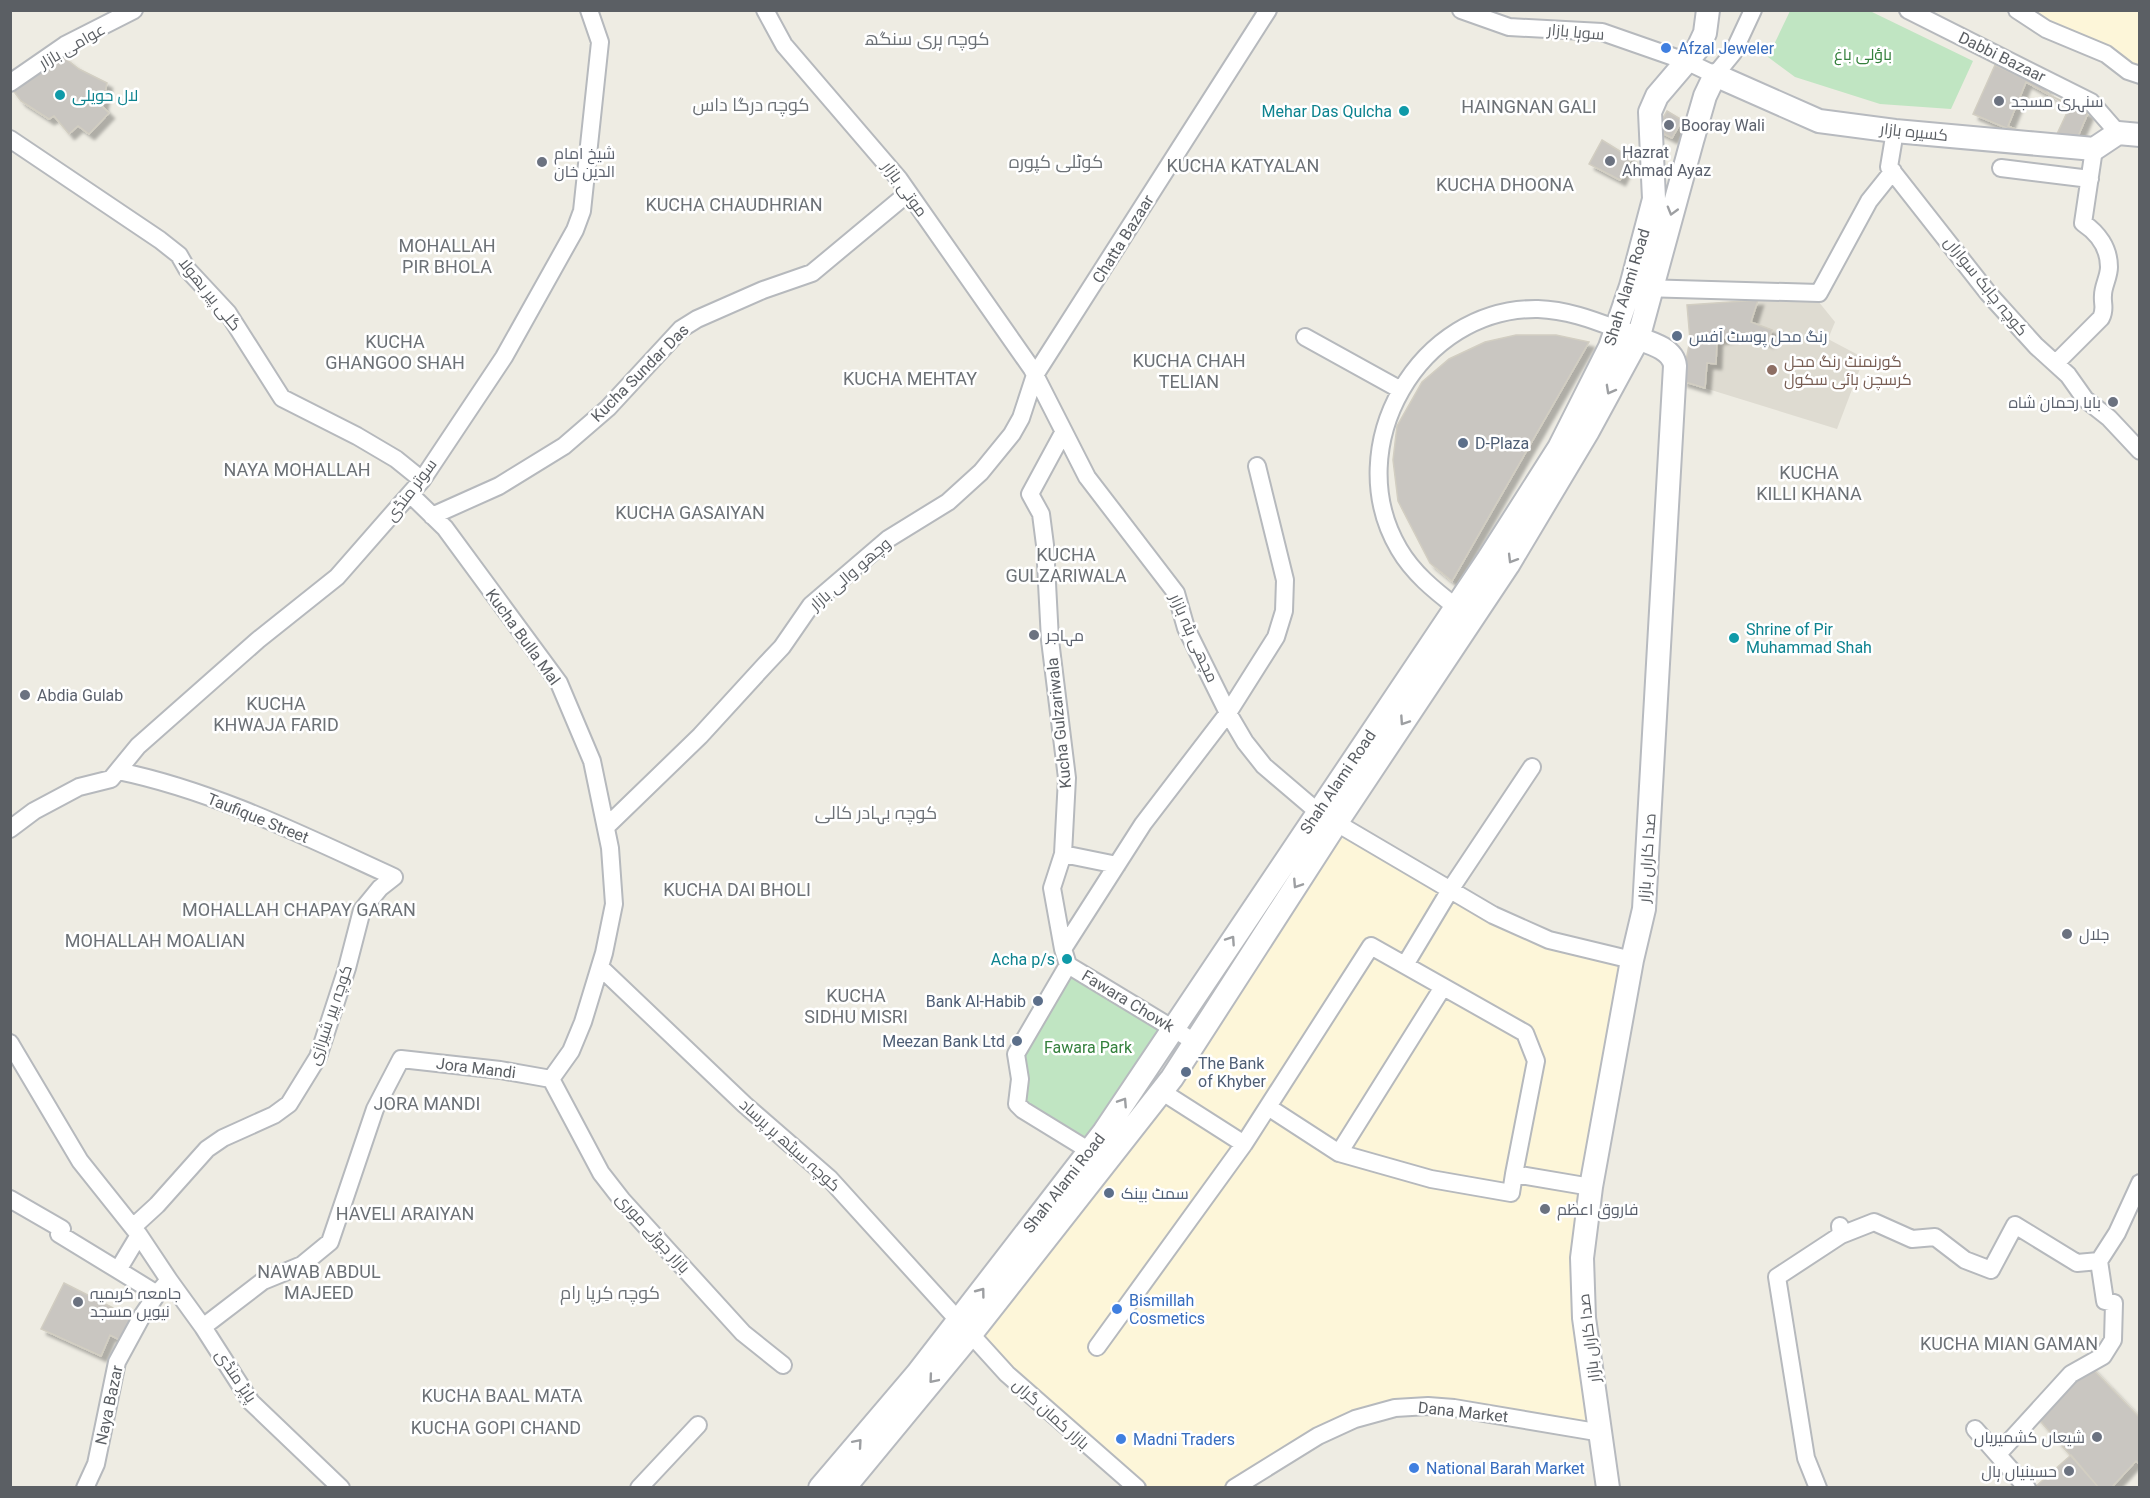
<svg xmlns="http://www.w3.org/2000/svg" width="2150" height="1498" font-family="Roboto,Cairo,sans-serif">
	<defs>
		<filter id="shadow"><feDropShadow dx="5.5" dy="5.5" stdDeviation="1.5" flood-color="#0004"/></filter>
	</defs>
	<rect width="100%" height="100%" fill="#eeece3"/>
	<path fill="#fdf6d9" d="M2017,11H2139V72Z
		M1340,819L1493,915L1632,960L1582,1258L1602,1433L1454,1408L1355,1419L1234,1487H1138L971,1334L1161,1091Z"/>
	<path fill="#dedbd1" d="M1814,296L1835,322L1828,339L1864,358L1837,429L1682,381L1690,340L1687,305Z"/>
	<path fill="#c0e5c2" d="M1870,11L1973,61L1951,109L1880,104L1795,77L1768,57L1790,11Z
		M1068,965L1172,1027L1089,1150L1023,1110L1017,1070Z"/>
	<path fill="#c9c6c1" stroke="#d2cec2" stroke-width="1.5" fill-rule="evenodd" filter="url(#shadow)" d="M61,55L79,69L107,83L102,106L109,113L89,134L78,126L69,134L54,116L49,119L21,101L12,89Z
		M1995,65L2045,88L2049,95L2088,113L2076,141L2032,132L2030,138L1973,114ZM2026,82L2070,106L2056,136L2031,131L2029,135L2008,126Z
		M1667,111L1682,120L1672,138L1656,130Z
		M1602,140L1631,158L1620,180L1589,164Z
		M1758,300L1751,322L1772,330L1768,342L1747,334L1717,339L1716,364L1707,363L1705,388L1682,381L1690,340L1687,305Z
		M1516,335H1556L1589,342L1452,581L1430,563L1398,501L1393,460L1397,426L1422,382L1449,359L1485,342Z
		M64,1283L137,1320L126,1343L110,1335L101,1356L41,1329Z
		M2088,1364L2140,1418V1465L2136,1461L2111,1488H2099L2035,1415Z
		M2071,1455L2099,1488H2034Z"/>
	<g fill="none" stroke-linecap="round" stroke-linejoin="round">
		<g stroke="#b6b9bd" stroke-width="20">
			<path id="street" d="M765,10L784,45L899,179L1032,369L1087,477L1176,593L1186,628L1228,713L1245,742L1264,766L1318,812L1493,915L1549,940L1632,960
				M1461,10L1509,27L1602,32L1688,62L1715,75L1733,53L1753,10
				M1908,10L2091,102L2118,133
				M2017,10L2046,29L2106,54L2128,71L2140,75
				M10,83L65,45L134,10
				M1895,131L1889,167L1988,293L2036,346L2068,375L2085,399L2109,418L2140,451
				M10,139L160,240L179,255L187,269L228,313L282,398L357,436L396,459L422,480
				M2001,168L2090,179
				M1642,288L1819,293L1869,201L1893,171
				M1305,337L1399,389
				M2056,363L2101,318C2106,308 2102,305 2103,295C2103,286 2109,277 2109,267C2109,248 2098,233 2083,223L2094,149
				M1063,433L1030,494L1041,514L1045,545L1050,640L1067,778L1063,854L1052,888L1063,949
				M411,495L445,528L559,683L592,761L610,848L614,904L604,953L583,1022L571,1051L551,1079
				M432,516L499,486L564,446L608,408L681,329L697,319L763,290L812,273L907,194
				M1456,607C1434,590 1413,573 1399,549C1339,447 1419,307 1538,309C1566,310 1591,319 1617,329
				M118,771C215,791 304,836 394,877L380,888L362,910L347,968L318,1057L289,1104L274,1115L223,1138L207,1149L157,1205L133,1227
				M607,826L700,736L765,665L782,647L811,605L888,539L948,502L981,472L1012,434L1021,418L1035,375L1268,10
				M10,829L34,811L79,787L111,779L138,746L258,640L337,577L422,480L504,357L575,230L582,211L600,42L589,10
				M1063,854L1117,865
				M1068,965L1063,949L1143,824L1228,713L1276,637L1284,611L1285,580L1257,466
				M1405,965L1450,890L1532,767
				M600,967L745,1105L829,1178L1007,1374L1137,1488
				M10,1043L80,1161L139,1235L169,1280L157,1294L118,1270L139,1235
				M551,1079L601,1173L622,1200L743,1333L783,1365
				M1161,1091L1244,1144
				M1268,1107L1339,1153L1431,1179L1511,1193L1514,1174L1591,1187
				M1339,1153L1443,987
				M1098,1156L1023,1110L1017,1104L1020,1079L1016,1054L1068,965L1195,1042
				M10,1199L62,1229L59,1234L118,1270
				M1841,1235L1874,1222L1912,1239L1935,1237L1965,1260L1991,1270L2015,1225L2077,1263L2099,1261
				M2099,1261L2117,1233L2140,1183
				M169,1280L203,1327L251,1402L341,1488
				M203,1327L263,1281L302,1265L330,1242L375,1109L401,1059L500,1070L551,1079
				M1097,1347L1244,1144L1371,946L1525,1033L1536,1061L1514,1174
				M1975,1429L2027,1488
				M1998,1454L2071,1374L2103,1356L2113,1340L2114,1303L2105,1301L2099,1261
				M85,1488L96,1464L117,1362L142,1316L157,1294
				M639,1488L698,1425
				M1234,1488L1318,1436L1355,1419L1395,1408L1428,1406L1454,1408L1602,1433
				M1818,1488L1806,1458L1777,1277L1841,1235L1840,1226"/>
		</g>
		<g stroke="#b7babf" stroke-width="26">
			<path id="secondary" d="M820,1488L917,1374L1104,1132L1489,558L1559,448L1610,347L1631,286L1654,199L1650,112L1657,96L1698,48L1705,33L1708,10
				M844,1488L971,1334L1172,1078L1337,822L1508,565L1588,431L1638,339L1692,141L1705,96L1715,75L1819,121L1895,131L2094,149L2118,133L2140,135
				M1608,1488L1584,1318L1582,1258L1591,1187L1632,960L1644,909L1675,366C1673,346 1642,341 1626,334"/>
		</g>
		<use href="#street" stroke="#fff" stroke-width="16"/>
		<use href="#secondary" stroke="#fff" stroke-width="22"/>
	</g>
	<defs><path id="oneway-chevron" d="M-2-3.5L2.5 0L-2 3.5" fill="none" stroke-width="1.6" stroke-linecap="round" stroke-linejoin="round" transform="scale(1.5)"/></defs>
	<g stroke="#9d9fa2">
		<use href="#oneway-chevron" transform="translate(1672 211) rotate(106)"/>
		<use href="#oneway-chevron" transform="translate(1610 390) rotate(119)"/>
		<use href="#oneway-chevron" transform="translate(1512 559) rotate(121)"/>
		<use href="#oneway-chevron" transform="translate(1404 721) rotate(124)"/>
		<use href="#oneway-chevron" transform="translate(1297 884) rotate(123)"/>
		<use href="#oneway-chevron" transform="translate(1231 940) rotate(-56)"/>
		<use href="#oneway-chevron" transform="translate(1123 1102) rotate(-57)"/>
		<use href="#oneway-chevron" transform="translate(981 1292) rotate(-53)"/>
		<use href="#oneway-chevron" transform="translate(933 1379) rotate(130)"/>
		<use href="#oneway-chevron" transform="translate(858 1443) rotate(-49)"/>
	</g>
	<g fill="#3f7fe0" stroke="#fff" stroke-width="2">
		<circle cx="1666" cy="48" r="6"/>
		<circle cx="1117" cy="1309" r="6"/>
		<circle cx="1121" cy="1439" r="6"/>
		<circle cx="1414" cy="1468" r="6"/>
	</g>
	<g fill="#0f9aa8" stroke="#fff" stroke-width="2">
		<circle cx="60" cy="95" r="6"/>
		<circle cx="1404" cy="111" r="6"/>
		<circle cx="1734" cy="638" r="6"/>
		<circle cx="1067" cy="959" r="6"/>
	</g>
	<g fill="#6b7280" stroke="#fff" stroke-width="2">
		<circle cx="1999" cy="101" r="6"/>
		<circle cx="1669" cy="125" r="6"/>
		<circle cx="1610" cy="161" r="6"/>
		<circle cx="542" cy="162" r="6"/>
		<circle cx="2113" cy="402" r="6"/>
		<circle cx="1034" cy="635" r="6"/>
		<circle cx="25" cy="695" r="6"/>
		<circle cx="2067" cy="934" r="6"/>
		<circle cx="1545" cy="1209" r="6"/>
		<circle cx="78" cy="1302" r="6"/>
		<circle cx="2097" cy="1437" r="6"/>
		<circle cx="2069" cy="1471" r="6"/>
	</g>
	<g fill="#5c6f8a" stroke="#fff" stroke-width="2">
		<circle cx="1677" cy="336" r="6"/>
		<circle cx="1463" cy="443" r="6"/>
		<circle cx="1038" cy="1001" r="6"/>
		<circle cx="1017" cy="1041" r="6"/>
		<circle cx="1186" cy="1072" r="6"/>
		<circle cx="1109" cy="1193" r="6"/>
	</g>
	<circle fill="#8d6e63" stroke="#fff" stroke-width="2" cx="1772" cy="370" r="6"/>
	<g text-anchor="middle" dominant-baseline="central" stroke-width="5" stroke-linejoin="round" paint-order="stroke">
		<g font-size="16" fill="#5b5f64" stroke="#fff">
			<text transform="translate(1576 32) rotate(5)">سوہا بازار</text>
			<text transform="translate(72 46) rotate(-30)">عوامی بازار</text>
			<text transform="translate(2002 57) rotate(26)">Dabbi Bazaar</text>
			<text transform="translate(1914 132) rotate(6)">کسیرہ بازار</text>
			<text transform="translate(905 189) rotate(54)">موتی بازار</text>
			<text transform="translate(1123 239) rotate(-58)">Chatta Bazaar</text>
			<text transform="translate(1986 286) rotate(51)">کوچہ چابک سواراں</text>
			<text transform="translate(1627 287) rotate(-73)">Shah Alami Road</text>
			<text transform="translate(210 294) rotate(51)">گلی پیر بھولا</text>
			<text transform="translate(640 373) rotate(-45)">Kucha Sundar Das</text>
			<text transform="translate(411 490) rotate(-53)">سوتر منڈی</text>
			<text transform="translate(850 574) rotate(-41)">وچھو والی بازار</text>
			<text transform="translate(523 637) rotate(54)">Kucha Bulla Mal</text>
			<text transform="translate(1194 638) rotate(66)">مچھی ہٹہ بازار</text>
			<text transform="translate(1059 723) rotate(-96)">Kucha Gulzariwala</text>
			<text transform="translate(1338 782) rotate(-56)">Shah Alami Road</text>
			<text transform="translate(258 818) rotate(22)">Taufique Street</text>
			<text transform="translate(1647 858) rotate(-86)">صدا کاراں بازار</text>
			<text transform="translate(1128 1001) rotate(31)">Fawara Chowk</text>
			<text transform="translate(330 1015) rotate(-71)">کوچہ پیر شیرازی</text>
			<text transform="translate(476 1068) rotate(7)">Jora Mandi</text>
			<text transform="translate(790 1145) rotate(42)">کوچہ سیٹھ ہر پرساد</text>
			<text transform="translate(1064 1183) rotate(-52)">Shah Alami Road</text>
			<text transform="translate(653 1233) rotate(48)">بازار جوڑے موری</text>
			<text transform="translate(1589 1338) rotate(-97)">صدا کاراں بازار</text>
			<text transform="translate(236 1376) rotate(56)">پاپڑ منڈی</text>
			<text transform="translate(109 1405) rotate(-78)">Naya Bazar</text>
			<text transform="translate(1463 1412) rotate(6)">Dana Market</text>
			<text transform="translate(1051 1414) rotate(42)">بازار کمان گراں</text>
		</g>
		<g font-size="16" fill="#366cbe" stroke="#fff" text-anchor="start">
			<text x="1678" y="48">Afzal Jeweler</text>
			<text x="1129" y="1300">Bismillah<tspan x="1129" dy="18">Cosmetics</tspan></text>
			<text x="1133" y="1439">Madni Traders</text>
			<text x="1426" y="1468">National Barah Market</text>
		</g>
		<g font-size="16" fill="#35813d" stroke="#fff">
			<text x="1863" y="54">باؤلی باغ</text>
			<text x="1088" y="1047">Fawara Park</text>
		</g>
		<g font-size="16" fill="#0d838f" stroke="#fff" text-anchor="start">
			<text x="72" y="95">لال حویلی</text>
			<text x="1392" y="111" text-anchor="end">Mehar Das Qulcha</text>
			<text x="1746" y="629">Shrine of Pir<tspan x="1746" dy="18">Muhammad Shah</tspan></text>
			<text x="1055" y="959" text-anchor="end">Acha p/s</text>
		</g>
		<g font-size="16" fill="#5b616d" stroke="#fff" text-anchor="start">
			<text x="2011" y="101">سنہری مسجد</text>
			<text x="1681" y="125">Booray Wali</text>
			<text x="1622" y="152">Hazrat<tspan x="1622" dy="18">Ahmad Ayaz</tspan></text>
			<text x="554" y="153">شیخ امام<tspan x="554" dy="18">الدین خان</tspan></text>
			<text x="2101" y="402" text-anchor="end">بابا رحمان شاہ</text>
			<text x="1046" y="635">مہاجر</text>
			<text x="37" y="695">Abdia Gulab</text>
			<text x="2079" y="934">جلال</text>
			<text x="1557" y="1209">فاروق اعظم</text>
			<text x="90" y="1293">جامعہ کریمیہ<tspan x="90" dy="18">نیویں مسجد</tspan></text>
			<text x="2085" y="1437" text-anchor="end">شیعاں کشمیریاں</text>
			<text x="2057" y="1471" text-anchor="end">حسینیاں ہال</text>
		</g>
		<g font-size="16" fill="#4e5e75" stroke="#fff" text-anchor="start">
			<text x="1689" y="336">رنگ محل پوسٹ آفس</text>
			<text x="1475" y="443">D-Plaza</text>
			<text x="1026" y="1001" text-anchor="end">Bank Al-Habib</text>
			<text x="1005" y="1041" text-anchor="end">Meezan Bank Ltd</text>
			<text x="1198" y="1063">The Bank<tspan x="1198" dy="18">of Khyber</tspan></text>
			<text x="1121" y="1193">سمٹ بینک</text>
		</g>
		<g font-size="16" fill="#785e54" stroke="#fff" text-anchor="start">
			<text x="1784" y="361">گورنمنٹ رنگ محل<tspan x="1784" dy="18">کرسچن ہائی سکول</tspan></text>
		</g>
		<g font-size="18" fill="#6c7176" stroke="#fff">
			<text x="927" y="38">کوچہ ہری سنگھ</text>
			<text x="751" y="104">کوچہ درگا داس</text>
			<text x="1529" y="106">HAINGNAN GALI</text>
			<text x="1056" y="161">کوٹلی کپورہ</text>
			<text x="1243" y="165">KUCHA KATYALAN</text>
			<text x="1505" y="184">KUCHA DHOONA</text>
			<text x="734" y="204">KUCHA CHAUDHRIAN</text>
			<text x="447" y="245">MOHALLAH<tspan x="447" dy="21">PIR BHOLA</tspan></text>
			<text x="395" y="341">KUCHA<tspan x="395" dy="21">GHANGOO SHAH</tspan></text>
			<text x="1189" y="360">KUCHA CHAH<tspan x="1189" dy="21">TELIAN</tspan></text>
			<text x="910" y="378">KUCHA MEHTAY</text>
			<text x="297" y="469">NAYA MOHALLAH</text>
			<text x="1809" y="472">KUCHA<tspan x="1809" dy="21">KILLI KHANA</tspan></text>
			<text x="690" y="512">KUCHA GASAIYAN</text>
			<text x="1066" y="554">KUCHA<tspan x="1066" dy="21">GULZARIWALA</tspan></text>
			<text x="276" y="703">KUCHA<tspan x="276" dy="21">KHWAJA FARID</tspan></text>
			<text x="876" y="812">کوچہ بہادر کالی</text>
			<text x="737" y="889">KUCHA DAI BHOLI</text>
			<text x="299" y="909">MOHALLAH CHAPAY GARAN</text>
			<text x="155" y="940">MOHALLAH MOALIAN</text>
			<text x="856" y="995">KUCHA<tspan x="856" dy="21">SIDHU MISRI</tspan></text>
			<text x="427" y="1103">JORA MANDI</text>
			<text x="405" y="1213">HAVELI ARAIYAN</text>
			<text x="319" y="1271">NAWAB ABDUL<tspan x="319" dy="21">MAJEED</tspan></text>
			<text x="610" y="1292">کوچہ کِرپا رام</text>
			<text x="2009" y="1343">KUCHA MIAN GAMAN</text>
			<text x="502" y="1395">KUCHA BAAL MATA</text>
			<text x="496" y="1427">KUCHA GOPI CHAND</text>
		</g>
	</g>
	<rect width="2150" height="1498" fill="none" stroke="#5b5f64" stroke-width="24"/>
</svg>
